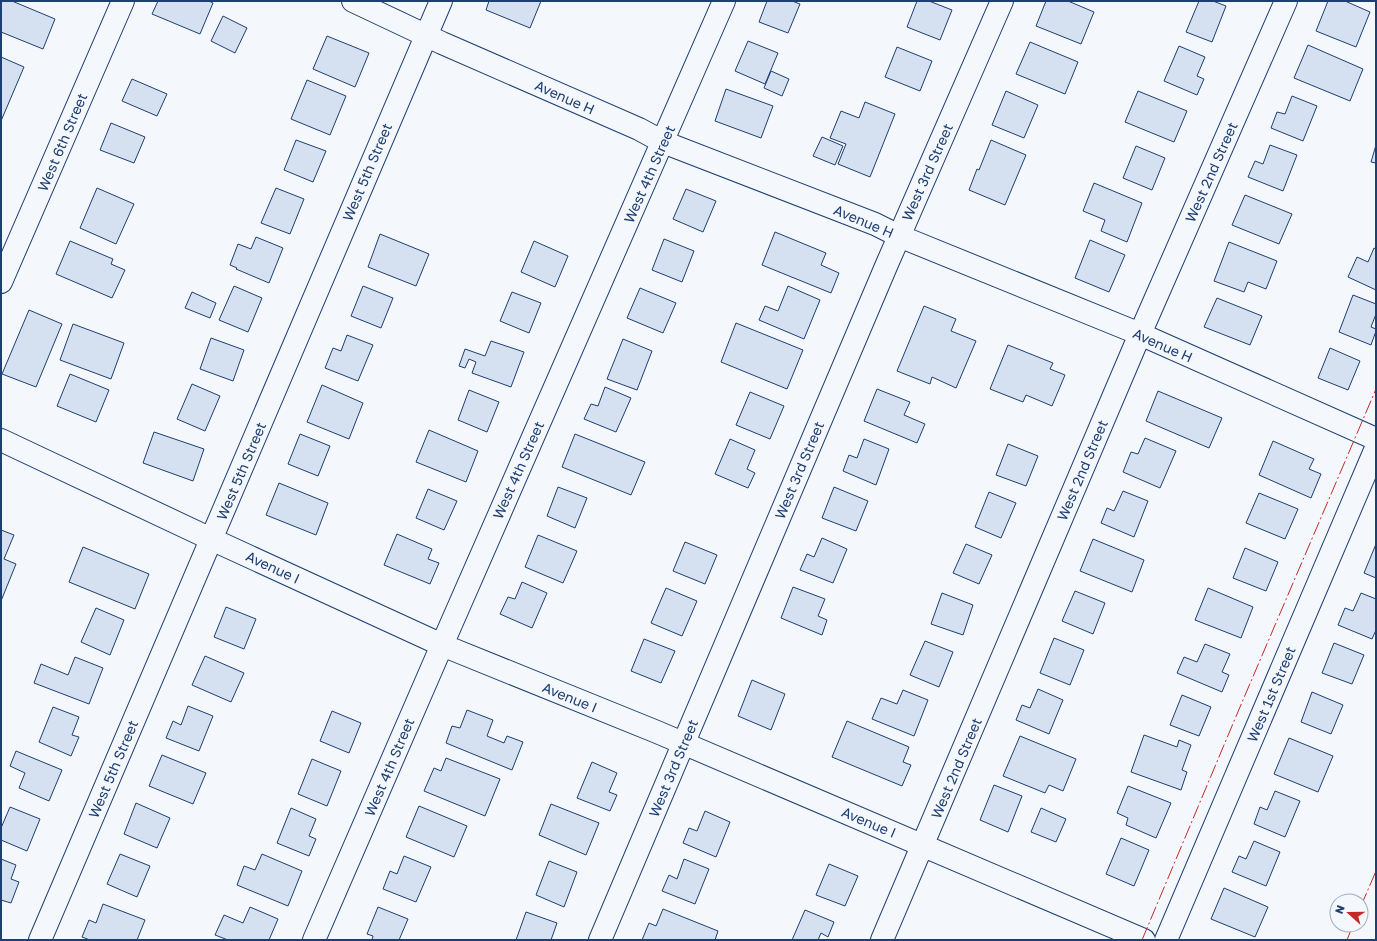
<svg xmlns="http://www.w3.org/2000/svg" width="1377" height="941" font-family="'Golos Text',sans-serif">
	<rect width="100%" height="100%" fill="#f4f7fb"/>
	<path fill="#d5e0f0" stroke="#1d3f73" d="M2,1H12L55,19L43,49L1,32V4Z
		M158,1H209L213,3L200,34L152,14Z
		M489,1H541L530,28L486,10Z
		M767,1H792L800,4L788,33L759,22Z
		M917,1H929L952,10L940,40L907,27Z
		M1046,1H1068L1094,12L1081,44L1036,26Z
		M1199,1H1213L1226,6L1212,42L1186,32Z
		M1328,1H1345L1370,12L1356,47L1316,31Z
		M223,16L247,28L235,53L211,41Z
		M327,36L369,53L355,87L313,69Z
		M748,41L778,53L765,84L735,71Z
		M1030,42L1078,62L1065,94L1016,74Z
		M1308,45L1363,69L1350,101L1294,78Z
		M1179,46L1205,57L1197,76L1204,79L1197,95L1164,81Z
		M897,47L932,61L920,91L885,77Z
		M1,57L24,67L1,121Z
		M771,71L789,79L782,96L764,88Z
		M132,79L167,94L157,116L122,101Z
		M307,80L346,96L330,135L291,119Z
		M726,89L773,106L761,138L715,121Z
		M1006,91L1038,105L1024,138L992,125Z
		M1138,91L1187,111L1174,142L1125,122Z
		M1292,96L1317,106L1303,141L1271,128L1277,112L1285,114Z
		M865,102L895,114L870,177L838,164L846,144L830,138L841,111L859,118Z
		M111,123L145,137L134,163L100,150Z
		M822,137L843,146L835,165L813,156Z
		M296,140L326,151L313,182L284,170Z
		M991,140L1026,155L1005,205L969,190L977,169L979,170Z
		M1270,145L1297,155L1283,191L1248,177L1255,161L1263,164Z
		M1376,145V163L1371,162Z
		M1136,146L1165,158L1152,190L1123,178Z
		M1094,183L1142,203L1127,242L1101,231L1105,220L1083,211Z
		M97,188L134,204L116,244L80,228Z
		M276,188L304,199L290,234L261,223Z
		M686,189L716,201L703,232L673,219Z
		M1245,195L1292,214L1279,244L1232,225Z
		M775,232L826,253L821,265L839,273L831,293L762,265Z
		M380,234L429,254L416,286L368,267Z
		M256,237L283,248L269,283L236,269L237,268L230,265L238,244L251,249Z
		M664,239L694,251L682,282L652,270Z
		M1090,240L1125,255L1109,292L1075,278Z
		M70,241L113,259L111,264L125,270L112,298L56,274Z
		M534,241L568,256L555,287L521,272Z
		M1229,242L1277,261L1266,289L1248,282L1244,292L1214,281Z
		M1374,248L1376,249V290L1348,277L1357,257L1368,262Z
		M234,286L262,298L248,332L219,320Z
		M363,286L393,298L381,328L351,316Z
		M788,286L820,300L804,339L759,320L765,306L778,311Z
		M640,288L676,303L663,333L627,318Z
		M192,292L216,303L210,318L185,308Z
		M512,292L541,303L529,333L500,321Z
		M1353,295L1376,304V314L1371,327L1376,329V331L1371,345L1339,332Z
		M1217,298L1262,316L1250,345L1204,327Z
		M924,306L956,319L951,331L976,341L956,388L932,377L930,384L897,371Z
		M29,310L62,324L36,387L2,374Z
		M736,323L803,350L787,389L721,362Z
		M73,324L124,343L111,379L60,360Z
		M347,335L373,345L358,381L325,368L333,348L341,351Z
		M211,338L244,350L233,381L200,369Z
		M623,339L652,351L637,390L607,379Z
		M491,341L524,352L511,387L472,373L476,362L469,359L465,368L459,366L465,349L485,356Z
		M1008,345L1053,363L1050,369L1065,375L1052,406L1026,395L1023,402L990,389Z
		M1330,348L1360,361L1348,390L1318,378Z
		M70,374L109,390L96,422L57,406Z
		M192,384L220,396L205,431L177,419Z
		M322,385L363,403L349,439L307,422Z
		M605,387L631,398L616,432L584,419L591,404L598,406Z
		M877,389L910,402L904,415L925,424L917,443L864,421Z
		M469,390L499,402L487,432L458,420Z
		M1158,391L1222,418L1209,448L1146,421Z
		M750,392L784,406L770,439L736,425Z
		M429,430L478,451L466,482L416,462Z
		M154,432L204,449L193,481L143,463Z
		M300,434L330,446L318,476L288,464Z
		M575,434L645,462L631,495L562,467Z
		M1145,438L1176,451L1160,488L1123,472L1131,452L1138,454Z
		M730,439L755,450L747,469L755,473L748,488L715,474Z
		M864,439L889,449L876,485L843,471L849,455L857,458Z
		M1273,441L1314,459L1309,469L1321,474L1311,498L1259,475Z
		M1008,444L1038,456L1026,486L996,475Z
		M279,483L328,503L316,535L266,515Z
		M558,487L587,498L575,528L547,516Z
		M834,487L868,501L856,531L822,518Z
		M428,489L457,501L444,530L416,518Z
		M1123,491L1148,501L1134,537L1101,523L1107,508L1114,511Z
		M989,492L1016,503L1001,538L975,527Z
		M1259,493L1298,509L1285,539L1246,523Z
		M1,530L14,535L4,559L16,564L1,601Z
		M397,534L432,549L428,559L439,563L430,584L384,565Z
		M538,535L577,551L563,583L525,567Z
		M822,538L847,549L833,583L800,570L807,554L814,557Z
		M1093,539L1144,560L1132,592L1080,571Z
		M685,542L717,555L705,584L673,571Z
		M966,544L992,555L979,584L953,573Z
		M1376,544V578L1364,573Z
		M83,547L149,574L135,609L69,582Z
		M1245,548L1278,562L1266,591L1233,578Z
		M522,582L547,593L532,628L500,614L508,597L515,599Z
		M793,587L825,599L818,616L827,620L822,635L781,618Z
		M666,588L697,601L682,636L651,623Z
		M1208,588L1253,607L1241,638L1195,620Z
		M1075,591L1105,603L1093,634L1062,621Z
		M942,593L973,605L963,635L931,624Z
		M1361,593L1376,599V630L1372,639L1338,625L1345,608L1353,611Z
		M226,607L256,619L244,649L214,637Z
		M96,608L124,620L110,655L81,642Z
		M1054,638L1084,650L1070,685L1040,673Z
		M644,639L675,651L661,683L631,671Z
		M925,641L953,652L939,687L910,675Z
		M1334,643L1364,655L1352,684L1322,673Z
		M1205,644L1230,654L1222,672L1229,675L1222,692L1177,673L1184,657L1197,662Z
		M205,656L244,673L231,702L192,685Z
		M75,657L103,668L89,704L34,683L41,664L68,675Z
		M752,680L785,694L771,730L738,716Z
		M1038,689L1063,700L1049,734L1016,720L1022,705L1030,708Z
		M903,690L928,700L914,736L872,719L881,698L897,704Z
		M1312,692L1343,705L1331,734L1301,722Z
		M1182,695L1211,707L1199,736L1170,725Z
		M188,706L213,716L199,751L166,738L173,721L181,725Z
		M53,707L79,717L72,735L79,737L71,756L39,742Z
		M467,710L493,720L487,736L504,743L507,736L523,742L512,770L446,743L452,726L460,728Z
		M332,711L361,723L349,753L320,741Z
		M847,721L909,747L903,762L911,765L902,786L832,757Z
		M1144,735L1177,747L1179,740L1191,745L1182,770L1187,772L1181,790L1131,772Z
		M1020,736L1076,759L1063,791L1049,785L1045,793L1003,776Z
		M1289,738L1333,756L1318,792L1274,774Z
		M16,751L62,770L49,801L19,788L25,773L10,766Z
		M162,755L206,773L193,804L149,786Z
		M446,758L500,779L485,816L424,791L434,768L441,771Z
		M312,759L341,771L327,806L298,794Z
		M592,762L617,773L609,792L617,795L610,811L577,798Z
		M994,785L1022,796L1008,832L980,820Z
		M1128,786L1171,803L1156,838L1126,825L1128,818L1117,813Z
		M1275,791L1300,801L1285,837L1254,824L1260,807L1267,810Z
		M136,803L170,818L157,848L124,834Z
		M551,804L599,823L586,855L539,835Z
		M419,806L467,826L454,857L406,837Z
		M10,807L40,819L27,851L1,840V828Z
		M291,808L316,819L309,836L316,839L309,856L277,843Z
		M1041,808L1066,819L1056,842L1031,832Z
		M705,811L730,822L716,857L683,843L689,828L697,831Z
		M1121,838L1149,850L1134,886L1106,874Z
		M1254,841L1280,852L1266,886L1232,872L1239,856L1246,859Z
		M120,854L150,866L137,897L107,884Z
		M262,854L302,871L288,906L237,885L244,866L255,870Z
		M404,856L431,867L416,902L383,889L390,871L397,874Z
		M1,859L16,865L11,879L19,882L11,903L1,900Z
		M684,859L709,869L695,904L662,891L669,875L677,879Z
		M549,861L577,872L564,907L536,895Z
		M829,864L858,876L845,906L816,895Z
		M1224,888L1268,907L1255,937L1211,919Z
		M103,904L145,920L137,940H90L82,937L89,920L96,923Z
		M250,907L278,919L269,940H228L215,935L224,915L243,923Z
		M378,907L408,919L399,940H372L373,936L367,934Z
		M663,909L718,931L715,940H642L649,923L656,926Z
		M805,910L834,922L828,937L821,933L818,940H792Z
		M526,912L557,923L551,940H516Z"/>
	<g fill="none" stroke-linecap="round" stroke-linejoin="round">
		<g stroke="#1d3f73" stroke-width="24">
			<path id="minor" d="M353,1L442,43L639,129L663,142L875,224L899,236L1140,334L1376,439
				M1,282L123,1
				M1,440L211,539L442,645L657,732L1144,940
				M40,940L441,1
				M314,940L442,645L724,1
				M600,940L887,264L1002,1
				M882,940L1140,334L1286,1
				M1166,940L1376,448"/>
		</g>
		<use href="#minor" stroke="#f4f7fb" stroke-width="22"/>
		<path stroke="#c62828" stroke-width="1" stroke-dasharray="14 3 2 3" stroke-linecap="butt" d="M1361,906L1376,871
			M1142,940L1240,707L1376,389
			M1347,940L1353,925"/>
	</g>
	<g text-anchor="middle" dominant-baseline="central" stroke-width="3" stroke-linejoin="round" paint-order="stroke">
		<g font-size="14" fill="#1d3f73" stroke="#f4f7fb">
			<text transform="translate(565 97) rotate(24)">Avenue H</text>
			<text transform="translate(62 142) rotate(-67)">West 6th Street</text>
			<text transform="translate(367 172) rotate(-67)">West 5th Street</text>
			<text transform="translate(927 172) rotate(-66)">West 3rd Street</text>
			<text transform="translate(1211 172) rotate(-66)">West 2nd Street</text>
			<text transform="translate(649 174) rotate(-66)">West 4th Street</text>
			<text transform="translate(864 221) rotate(23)">Avenue H</text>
			<text transform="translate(1163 345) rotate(24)">Avenue H</text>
			<text transform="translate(518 470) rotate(-66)">West 4th Street</text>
			<text transform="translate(799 470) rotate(-67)">West 3rd Street</text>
			<text transform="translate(1082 470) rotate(-67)">West 2nd Street</text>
			<text transform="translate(241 471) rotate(-67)">West 5th Street</text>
			<text transform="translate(273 567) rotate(25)">Avenue I</text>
			<text transform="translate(1271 694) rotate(-67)">West 1st Street</text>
			<text transform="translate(570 697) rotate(22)">Avenue I</text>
			<text transform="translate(389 767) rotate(-67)">West 4th Street</text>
			<text transform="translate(673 768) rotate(-67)">West 3rd Street</text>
			<text transform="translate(956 768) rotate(-67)">West 2nd Street</text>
			<text transform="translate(113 769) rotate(-67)">West 5th Street</text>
			<text transform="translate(869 822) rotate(23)">Avenue I</text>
		</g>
	</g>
	<rect width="1377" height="941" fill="none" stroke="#1d3f73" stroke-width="4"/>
	<g transform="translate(1349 913) rotate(291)"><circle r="19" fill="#f4f7fb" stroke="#9eadc5"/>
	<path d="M0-3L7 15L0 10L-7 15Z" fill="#c62828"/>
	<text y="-6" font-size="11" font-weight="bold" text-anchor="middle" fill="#1d3f73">N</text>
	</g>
</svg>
